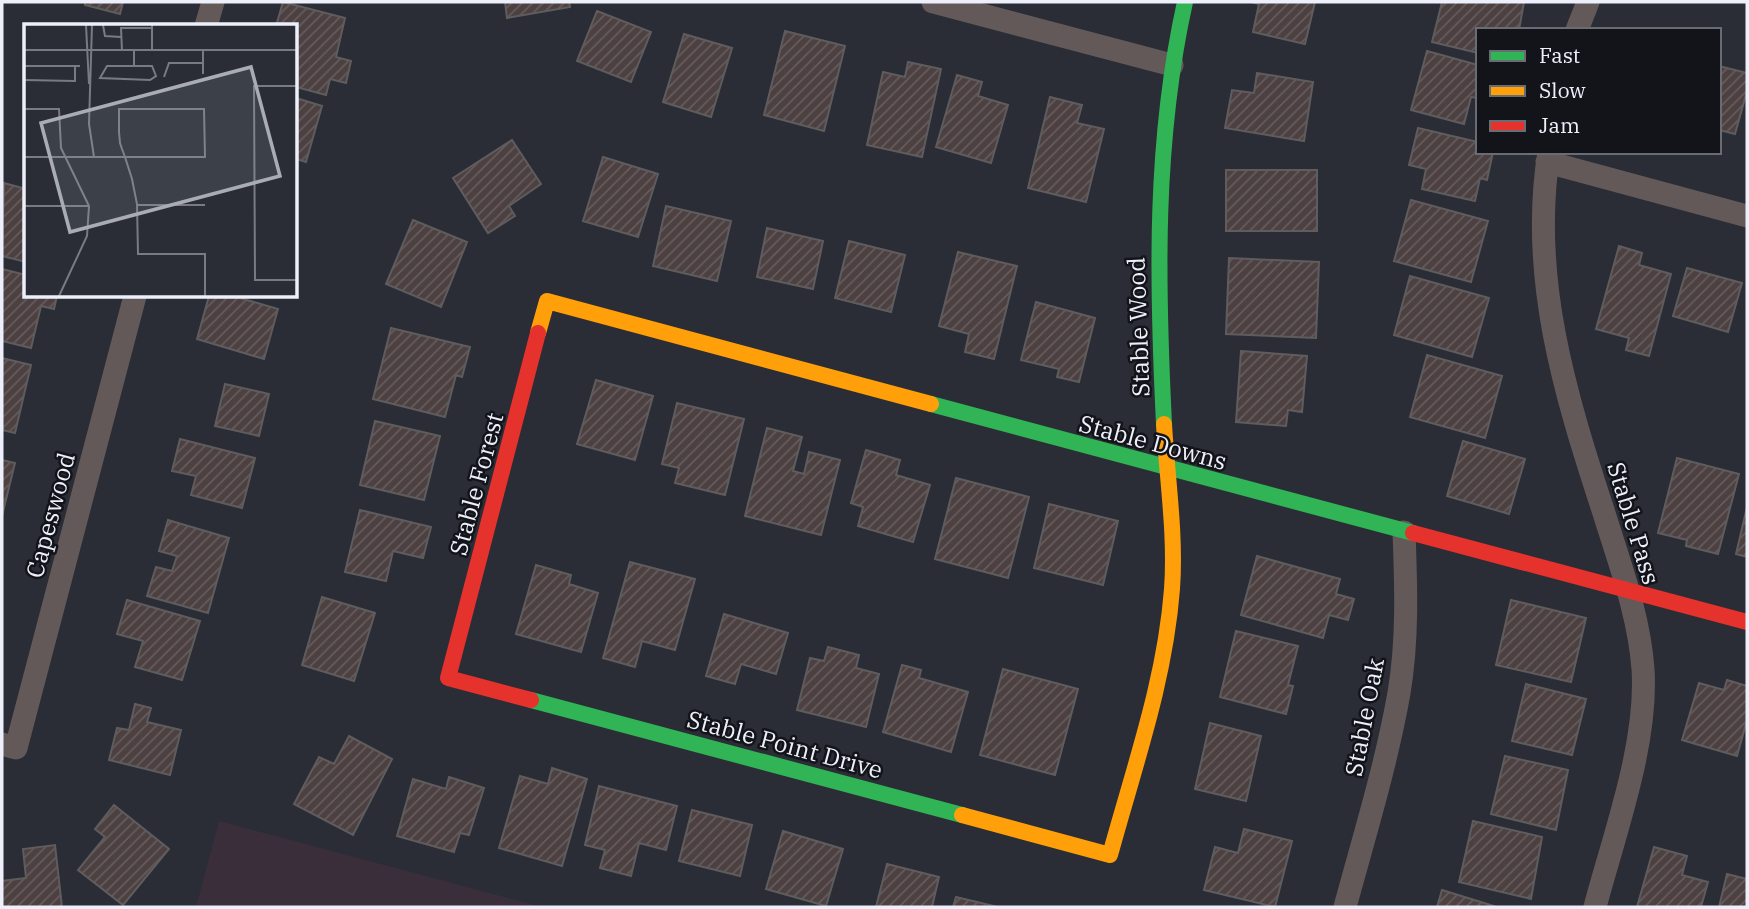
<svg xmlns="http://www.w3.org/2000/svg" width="1749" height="909" font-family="'IBM Plex Serif',serif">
	<defs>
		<pattern id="building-hatch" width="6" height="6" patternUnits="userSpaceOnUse" patternTransform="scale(1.75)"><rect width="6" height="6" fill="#4c4041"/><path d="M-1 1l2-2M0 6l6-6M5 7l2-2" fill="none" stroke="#665c5d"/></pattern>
	</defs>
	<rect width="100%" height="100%" fill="#2a2d35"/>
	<path fill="#3a2e3a" d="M219,821L542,907H196Z"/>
	<path fill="url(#building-hatch)" stroke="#5f5c5e" stroke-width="2" d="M85,2H123L120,14L85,5Z
		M283,2L345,18L336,57L351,61L346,83L330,79L326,95L296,87V26H276Z
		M505,2H569L570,7L507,18Z
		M1251,2H1315L1305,44L1253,32L1259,4Z
		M1442,2H1524L1519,30H1478V53L1432,42Z
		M597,11L651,32L631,82L577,61Z
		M785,31L845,46L824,131L764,115Z
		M684,34L732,48L711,117L663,102Z
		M1427,51L1478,65V98L1471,97L1464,124L1411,110Z
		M908,62L941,69L922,157L867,145L883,72L905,77Z
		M1719,66L1747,73V91L1735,134L1719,130Z
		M1257,73L1313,82L1304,141L1225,128L1232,90L1254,93Z
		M957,75L982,82L978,96L1008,105L991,163L936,147Z
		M1050,97L1082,105L1077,123L1104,129L1086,202L1028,188Z
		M296,98L322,106L306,162L296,159Z
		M1418,128L1478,142V152H1493L1487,180L1480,178L1475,201L1422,189L1426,169L1409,165Z
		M512,140L541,184L509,206L515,216L488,233L453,178Z
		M603,157L658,174L638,237L583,221Z
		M1226,170H1317V231H1226Z
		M4,183L26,189V262L2,256Z
		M1411,200L1488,221L1471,282L1394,261Z
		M666,206L731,221L717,281L653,266Z
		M413,220L467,242L441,307L386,284Z
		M767,228L823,241L813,289L757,277Z
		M849,241L905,255L891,312L835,298Z
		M1619,246L1642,253L1639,265L1671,274L1649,356L1626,350L1629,338L1596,329Z
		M958,252L1017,266L994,359L965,352L969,334L939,326Z
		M1229,258L1319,262L1316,338L1226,334Z
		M1687,268L1742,283L1728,332L1673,316Z
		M2,269L26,275V296H57L54,309L41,306L31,348L2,341Z
		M1410,276L1489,298L1472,357L1394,335Z
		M209,296H233L278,309L264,359L197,339Z
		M1036,302L1095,318L1079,382L1057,377L1059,369L1021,360Z
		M391,328L470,347L462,377L456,375L445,417L373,399Z
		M1241,351L1307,356L1302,412L1288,410L1286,426L1236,422Z
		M1427,355L1502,376L1485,438L1410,417Z
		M2,358L31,365L15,433L2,430Z
		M596,380L653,396L635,460L577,444Z
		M225,384L269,394L259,436L215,426Z
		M677,403L744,419L725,495L675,483L679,468L662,464Z
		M375,421L440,436L424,500L360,485Z
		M767,428L802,437L793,471L804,474L809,452L840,460L821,535L745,516Z
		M180,439L255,458L242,508L191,495L196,476L172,471Z
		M1463,441L1525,459L1509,514L1447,496Z
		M866,450L900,460L896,475L930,485L913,542L858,526L863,507L851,503Z
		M1677,458L1739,474L1718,554L1686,546L1687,540L1658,533Z
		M2,460L15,463L2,516Z
		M956,478L1029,497L1008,578L935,559Z
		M1049,504L1118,521L1103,585L1034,568Z
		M1747,507V557L1736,554Z
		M360,510L431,527L423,558L393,551L386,581L345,572Z
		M168,520L229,538L208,613L147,596L156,567L172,571L177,556L159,551Z
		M1257,556L1340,579L1336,594L1354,599L1348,620L1329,615L1323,638L1241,615Z
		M630,562L695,579L675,650L642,641L635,667L603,658Z
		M536,565L571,575L569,584L598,593L581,652L516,634Z
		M322,597L375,613L354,681L302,665Z
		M127,600L200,621L182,680L135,667L143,641L117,634Z
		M1511,600L1586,618L1571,682L1496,665Z
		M724,614L788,633L776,674L741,664L735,684L706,676Z
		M1236,631L1298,646L1288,685L1293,686L1286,714L1220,697Z
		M828,647L859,655L856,668L879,674L866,727L797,710L810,658L824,661Z
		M902,665L921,670L919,678L968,692L951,752L883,732Z
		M1003,669L1078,689L1055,775L980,755Z
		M1727,680L1747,686V720L1737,756L1682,740L1699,683L1724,690Z
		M1526,684L1586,699L1572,755L1512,741Z
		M135,704L151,708L147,722L181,730L170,775L109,760L117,728L129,730Z
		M1210,723L1261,736L1246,801L1195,789Z
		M349,736L392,759L353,835L294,804L319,757L334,764Z
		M1505,756L1568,770L1556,830L1491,814Z
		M552,768L587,779L562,866L499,848L520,776L548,784Z
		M449,777L484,788L469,835L460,833L454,852L397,836L413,779L446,789Z
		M599,786L677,806L666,850L639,843L631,876L600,868L605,850L585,845Z
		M114,805L169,849L123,905L78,870L105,837L95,829Z
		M692,810L752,825L740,876L679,861Z
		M1473,821L1542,837L1531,899L1459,882Z
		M1244,829L1292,841L1275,907L1204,890L1215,847L1238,853Z
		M783,831L843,849L826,906L766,889Z
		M55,845L62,907H2V881L26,878L23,849Z
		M1654,847L1687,856L1682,875L1708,882L1701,907H1637Z
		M887,864L939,877L932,907H876Z
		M1727,874L1747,879V907H1719Z
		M1442,890L1497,907H1437Z
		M956,897L998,907H953Z"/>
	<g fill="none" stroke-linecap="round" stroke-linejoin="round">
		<path stroke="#635959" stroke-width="23" d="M933,2L1172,65
			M206,26L213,2
			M1577,30L1588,2
			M1549,152C1529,276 1565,394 1603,510C1619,562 1639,614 1643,669C1648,744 1614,835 1595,907
			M1547,162L1747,216
			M2,744L16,748L135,296
			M1345,907C1364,837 1386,766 1399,693C1408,640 1406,585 1404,532"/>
		<path stroke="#30b455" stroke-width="16" d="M931,404L1413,533
			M1164,424C1157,281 1154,142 1185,2
			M531,700L962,815"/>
		<path stroke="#ff9f0a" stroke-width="16" d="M538,333L547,301L931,404
			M962,815L1110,855C1134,767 1165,681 1172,589C1176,535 1167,478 1164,424"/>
		<path stroke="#e5322d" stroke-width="16" d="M1413,533L1747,622
			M531,700L448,678L538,333"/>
	</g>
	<g text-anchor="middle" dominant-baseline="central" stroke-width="5" stroke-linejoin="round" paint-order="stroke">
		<g font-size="24" fill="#edf0fa" stroke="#12141a">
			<text transform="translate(1138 327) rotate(-92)">Stable Wood</text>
			<text transform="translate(1153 442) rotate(15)">Stable Downs</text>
			<text transform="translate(476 484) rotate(-75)">Stable Forest</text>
			<text transform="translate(50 515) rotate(-75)">Capeswood</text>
			<text transform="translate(1634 523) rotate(73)">Stable Pass</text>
			<text transform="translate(1364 717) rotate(-79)">Stable Oak</text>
			<text transform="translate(785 744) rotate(15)">Stable Point Drive</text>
		</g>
	</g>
	<g transform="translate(24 24)">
		<rect width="273" height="273" fill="#2a2d35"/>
		<path fill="none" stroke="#787b84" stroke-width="2" d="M62,1L65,60M68,1L65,100L70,133M79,1L81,12L97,13M128,1V26M0,26H273M98,27L97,4H128M110,27V42H83L76,54L126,56L132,52L128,42H110M0,42H56M179,50V26M140,53L145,39H179M0,56L51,57V42M273,62H230L231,256H273M0,85H35L37,124L65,182L63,212L35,272M0,133H181L180,85H95V108L96,119L98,125L101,133L108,155L113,180L114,230H181V272M113,181H181M0,182H65"/>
		<path fill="#a9acb5" fill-opacity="0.15" stroke="#a9acb5" stroke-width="3.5" d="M227,43L256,152L46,208L17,99Z"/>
		<rect width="273" height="273" fill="none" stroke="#edf0fa" stroke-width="3.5"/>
	</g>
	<rect width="1749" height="909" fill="none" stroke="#edf0fa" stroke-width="7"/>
	<rect x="1476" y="28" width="245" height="126" fill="#12141a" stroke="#6a6c74" stroke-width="2"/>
	<rect x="1490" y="51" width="35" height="10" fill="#30b455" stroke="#6a6c74" stroke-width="2"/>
	<text x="1539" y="63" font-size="21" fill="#edf0fa">Fast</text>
	<rect x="1490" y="86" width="35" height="10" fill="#ff9f0a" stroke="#6a6c74" stroke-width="2"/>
	<text x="1539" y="98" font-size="21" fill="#edf0fa">Slow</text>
	<rect x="1490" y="121" width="35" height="10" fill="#e5322d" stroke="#6a6c74" stroke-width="2"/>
	<text x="1539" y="133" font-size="21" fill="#edf0fa">Jam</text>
</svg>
